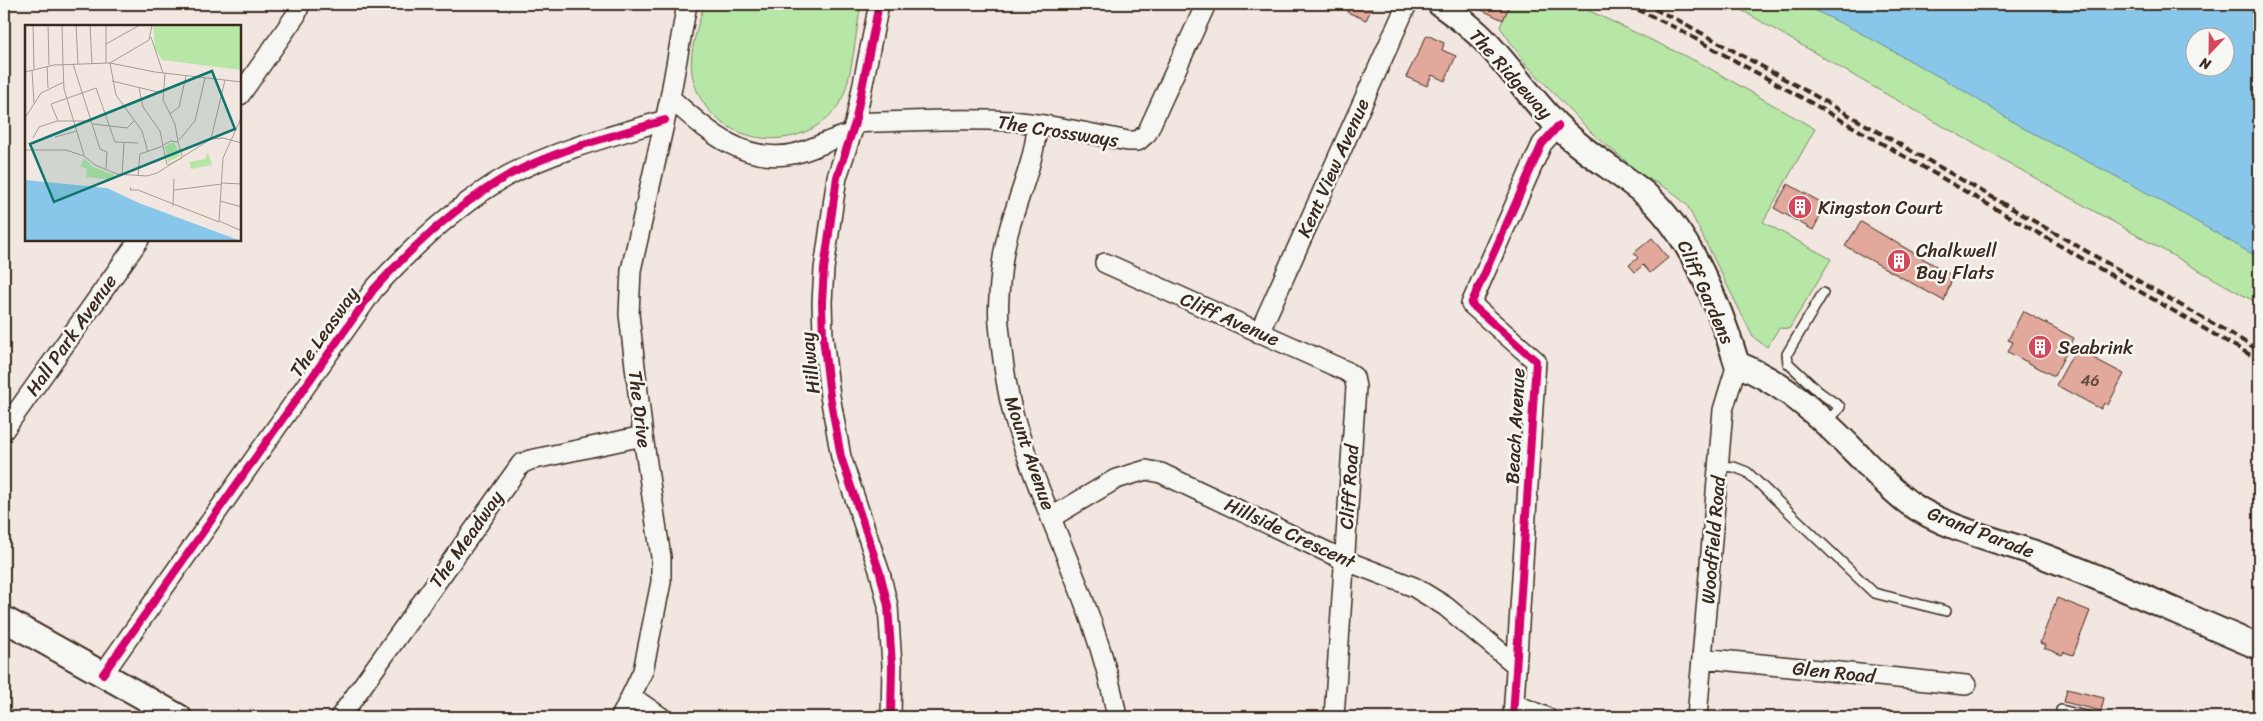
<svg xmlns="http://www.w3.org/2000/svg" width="2263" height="721" font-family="Sriracha,sans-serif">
	<rect width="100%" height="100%" fill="#f2e6e1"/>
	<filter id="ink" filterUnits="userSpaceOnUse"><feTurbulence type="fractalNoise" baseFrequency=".02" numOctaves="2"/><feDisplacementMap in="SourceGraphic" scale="10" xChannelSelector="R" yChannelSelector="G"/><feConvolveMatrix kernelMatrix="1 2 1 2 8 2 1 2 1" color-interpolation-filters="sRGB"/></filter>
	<g filter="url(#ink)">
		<path fill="#b7e7a6" stroke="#798862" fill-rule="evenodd" d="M704,4H861C856,29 852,84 839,104C802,159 712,146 694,82C686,57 698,28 704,4Z
			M1510,4H1575L1702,64L1815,129L1763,222L1831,259L1789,329L1779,328L1767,347L1753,337L1687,205L1671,191L1642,175L1592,133L1525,63L1500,27Z
			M1731,4H2259V304L1870,85ZM2196,38H2226V68H2196Z"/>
		<path fill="#89c7ea" stroke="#6a8898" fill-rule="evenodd" d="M1802,4H2259V258L2142,190L2023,128L1959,88L1857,31ZM2196,38H2226V68H2196Z"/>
		<path fill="#e1a89b" stroke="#3b2a1e" d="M1351,4H1374L1366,20L1347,12Z
			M1469,4H1510L1503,20Z
			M1427,35L1444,43L1442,50L1456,56L1445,81L1432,75L1427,86L1406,77Z
			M1788,184L1826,205L1813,230L1774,208Z
			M1861,222L1953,276L1944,301L1845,246Z
			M1652,238L1668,258L1650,273L1643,265L1635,272L1629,265L1638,258L1634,253Z
			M2023,311L2074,338L2054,376L2008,352L2013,342L2008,340Z
			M2076,349L2124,374L2108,405L2104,403L2101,409L2056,385Z
			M2057,598L2090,611L2073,655L2064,652L2062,655L2044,648L2045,645L2040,643Z
			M2067,689L2104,698L2101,711L2064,702Z"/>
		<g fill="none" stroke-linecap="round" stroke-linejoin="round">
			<g stroke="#3b2a1e" stroke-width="12">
				<path id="service" d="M1823,293L1787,354L1788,363L1819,392L1840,407L1827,423
					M1720,466L1734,467L1747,472L1874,593L1946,611
					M2061,710L2090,717"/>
			</g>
			<g stroke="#3b2a1e" stroke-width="22">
				<path id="minor" d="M687,4L670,98C706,129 741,164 793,154C813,150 831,138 851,134
					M879,4L855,123L837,177L824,269L822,302L823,337L830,396L841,457L880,573L888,606L892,665L891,717
					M240,95L296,15L300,4
					M855,123C907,121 959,118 1011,121C1051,124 1090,134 1128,141H1138L1147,133L1206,4
					M1037,125C1035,161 1018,196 1009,230C1002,252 997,301 999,324C1002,356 1006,390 1015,421C1046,520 1099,614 1117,717
					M1105,263L1346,371L1354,377L1356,387L1334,717
					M1259,333L1407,4
					M4,430L139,240
					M1052,517L1116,479L1146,470L1161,473L1344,560L1414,587L1445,606L1516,665
					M1702,658L1966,685
					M103,674L374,289C413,246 457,205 507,176C556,150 612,136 665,120
					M632,697L661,717
					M1514,704L1546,717
					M340,717L521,464L530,460L643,436
					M621,717L643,671L661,582V557L643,436L629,314L631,270L670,98
					M1513,717L1536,361L1471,304L1542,144L1558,126
					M1697,717L1723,410L1737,364"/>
			</g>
			<g stroke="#3b2a1e" stroke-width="28">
				<path id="tertiary" d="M1440,4C1455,15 1471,26 1484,40C1510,67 1531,99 1558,126C1584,153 1616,170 1644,193C1690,232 1720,307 1737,364C1785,383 1821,417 1857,454C1874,471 1890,489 1909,503C1948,530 1999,540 2043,556C2116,583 2187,617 2259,647
					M4,619L179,717"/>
			</g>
			<use href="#service" stroke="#f6f6f2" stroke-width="9"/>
			<use href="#minor" stroke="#f6f6f2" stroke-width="19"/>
			<use href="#tertiary" stroke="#f6f6f2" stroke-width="24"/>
			<path stroke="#3b2a1e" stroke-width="4" stroke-dasharray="8 4" stroke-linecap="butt" d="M1626,4L1674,27L1815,105L2259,360
				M1643,4L1678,20L1819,98L2259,350"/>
			<g stroke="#f6f6f2" stroke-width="11">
				<path id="cycleway" d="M879,4L855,123L837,177L824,269L822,302L823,337L830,396L841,457L880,573L888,606L892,665L891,717
					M103,674L374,289C413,246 457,205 507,176C556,150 612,136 665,120
					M1513,717L1536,361L1471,304L1542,144L1558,126"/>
			</g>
			<use href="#cycleway" stroke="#d6006c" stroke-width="8"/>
		</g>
	</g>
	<defs>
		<g id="building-disc" transform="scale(1.25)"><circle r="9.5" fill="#d1495b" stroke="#f6f6f2"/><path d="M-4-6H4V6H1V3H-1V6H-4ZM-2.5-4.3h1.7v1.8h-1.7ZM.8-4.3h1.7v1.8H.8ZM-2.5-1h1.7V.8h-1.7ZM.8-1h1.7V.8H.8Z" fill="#fff"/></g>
	</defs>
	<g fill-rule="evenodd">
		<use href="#building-disc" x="1800" y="207"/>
		<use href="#building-disc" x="1899" y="261"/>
		<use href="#building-disc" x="2040" y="347"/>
	</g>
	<g text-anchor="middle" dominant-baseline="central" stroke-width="5" stroke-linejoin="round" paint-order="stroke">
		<g font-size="16" fill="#644a3d">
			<text x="2090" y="380">46</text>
		</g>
		<g font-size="19" fill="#3b2a1e" stroke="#f6f6f2">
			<text transform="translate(1511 74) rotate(48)">The Ridgeway</text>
			<text transform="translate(1058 131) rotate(9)">The Crossways</text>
			<text transform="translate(1333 168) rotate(-66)">Kent View Avenue</text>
			<text transform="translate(1706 292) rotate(66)">Cliff Gardens</text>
			<text transform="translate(1230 319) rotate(24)">Cliff Avenue</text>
			<text transform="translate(324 332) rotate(-55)">The Leasway</text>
			<text transform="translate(71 335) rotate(-55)">Hall Park Avenue</text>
			<text transform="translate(810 363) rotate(-96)">Hillway</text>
			<text transform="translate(640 409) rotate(83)">The Drive</text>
			<text transform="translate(1515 426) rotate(-87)">Beach Avenue</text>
			<text transform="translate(1030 453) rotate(71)">Mount Avenue</text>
			<text transform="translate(1349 487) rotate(-86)">Cliff Road</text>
			<text transform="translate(1981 532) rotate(21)">Grand Parade</text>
			<text transform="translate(1290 533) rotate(25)">Hillside Crescent</text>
			<text transform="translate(466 539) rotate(-55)">The Meadway</text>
			<text transform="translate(1713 540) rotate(-85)">Woodfield Road</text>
			<text transform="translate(1834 672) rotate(6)">Glen Road</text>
		</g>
		<g font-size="19" fill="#3b2a1e" stroke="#f6f6f2" text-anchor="start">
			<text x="1818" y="207">Kingston Court</text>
			<text x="1916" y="250">Chalkwell<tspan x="1916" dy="22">Bay Flats</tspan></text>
			<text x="2058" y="347">Seabrink</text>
		</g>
	</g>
	<g transform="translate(25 25)">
		<rect width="216" height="216" fill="#f2e6e1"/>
		<path d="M128,0H216V45L137,35L130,23ZM149,117L155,131L143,137L140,121ZM183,127L187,140L166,144L164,137L180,134ZM59,133L68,142L89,150V155L61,152L62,143L55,142Z" fill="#b7e7a6"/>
		<path d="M0,155L82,163L114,178L216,216H0Z" fill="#89c7ea"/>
		<path fill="none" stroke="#a99b93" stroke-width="1" d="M8,0L9,44M23,0L24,40M37,0L38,39M51,0L53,39M65,0L67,39M126,12L138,48M81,19L115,0M81,38V0M85,38L130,47L217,57M85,38L91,70L117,106L123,127M38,39L39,64L59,130M48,39L75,124L82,127L81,144M22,41L23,63M7,45L9,78M0,47L29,40L85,38L124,15L127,0M140,48L138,75L150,99L153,117M87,56L137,68M114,63L118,82L135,106L142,140M145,89L154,82L161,51M217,91L198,133L194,196L217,206M0,93L16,68L39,57M33,96L26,79L71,63L90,117L113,118M68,99L102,103L109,96M30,112L52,106M8,113L14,102L32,96H66M186,114L200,55M154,115L170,96L180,53M138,120L146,116L153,117L157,131M0,125H41L59,131M59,131L70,140L92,149L122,151L132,148L186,114L198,113L217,118M143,140L157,133M97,151L99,118M113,151L115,129L138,121M197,158L217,159M106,162L105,165H113L194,197M149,165L197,159M195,176L217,182M148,181L149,154"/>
		<path fill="#0f766e" fill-opacity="0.15" stroke="#0f766e" stroke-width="2.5" d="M187,46L210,104L29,177L5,119Z"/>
		<rect width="216" height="216" fill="none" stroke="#3b2a1e" stroke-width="2.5"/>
	</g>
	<rect width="2263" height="721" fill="none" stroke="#f6f6f2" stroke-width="20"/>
	<rect x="10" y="10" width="2243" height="701" fill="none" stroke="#3b2a1e" stroke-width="2" filter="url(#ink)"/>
	<g transform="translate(2210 52) rotate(202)"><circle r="24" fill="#f6f6f2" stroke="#aba49d"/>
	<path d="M0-4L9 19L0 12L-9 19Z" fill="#d1495b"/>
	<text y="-8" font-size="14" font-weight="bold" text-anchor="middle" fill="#3b2a1e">N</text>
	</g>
</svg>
